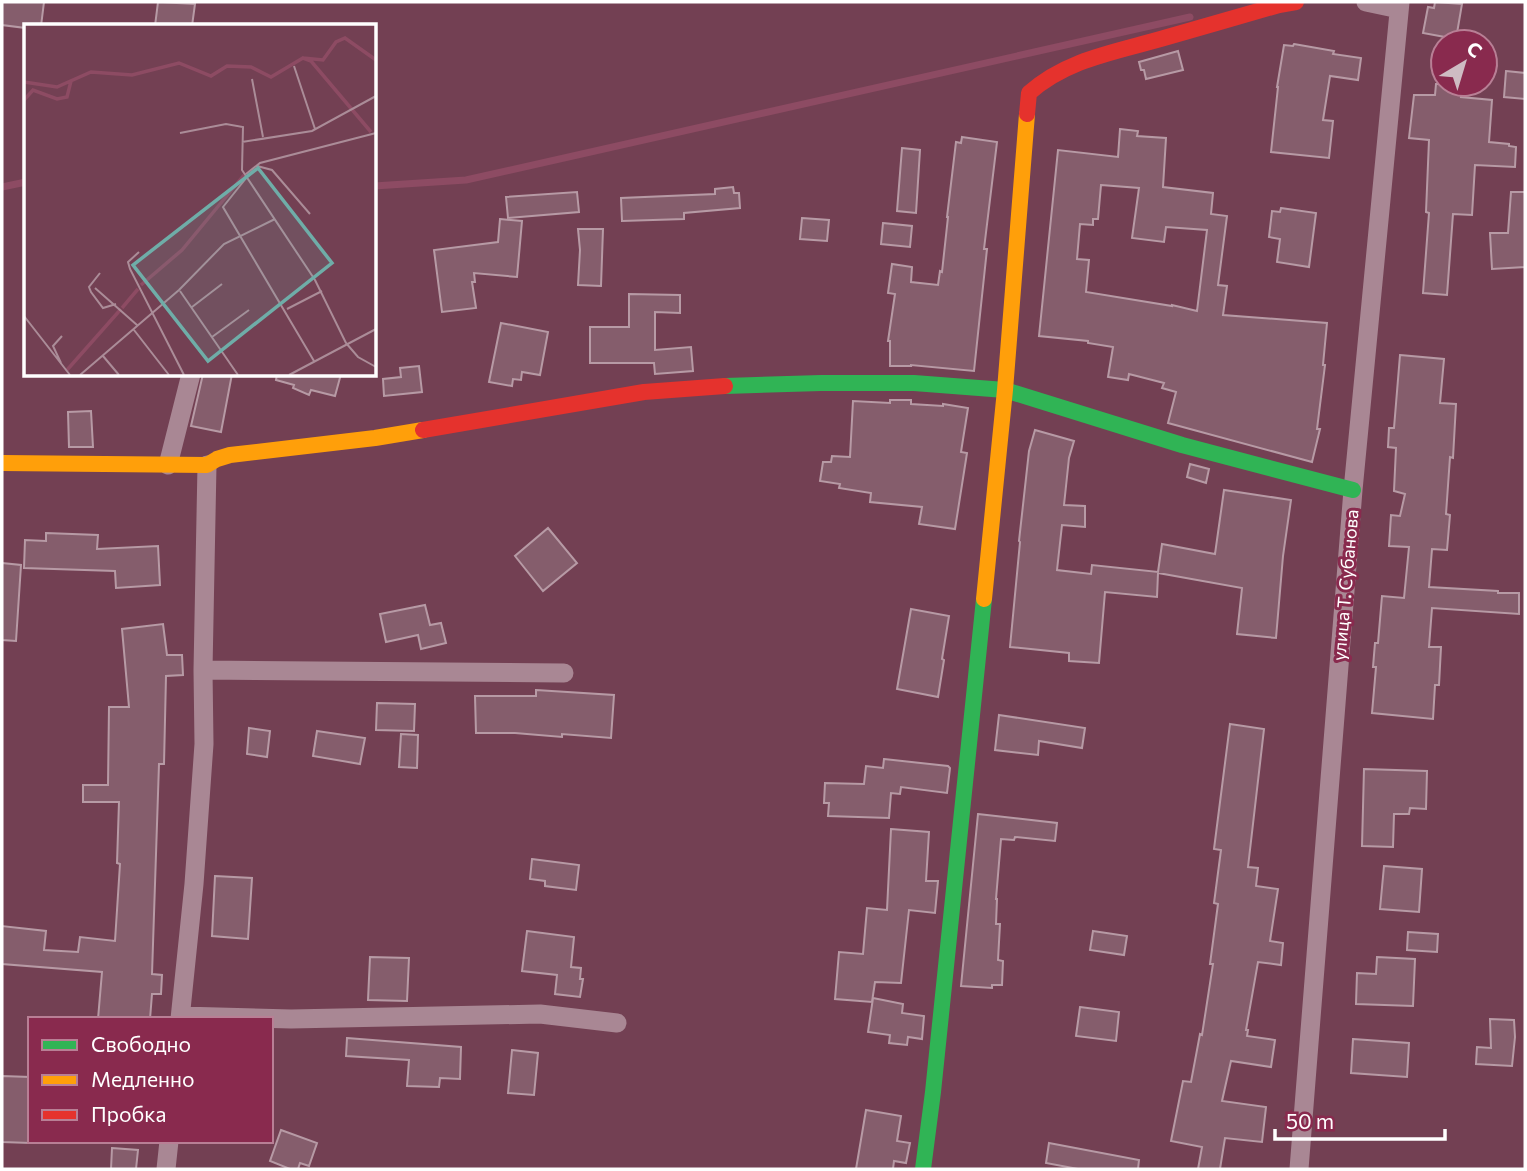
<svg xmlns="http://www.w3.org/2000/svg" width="1527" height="1171" font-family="Commissioner,sans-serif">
	<rect width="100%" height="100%" fill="#734053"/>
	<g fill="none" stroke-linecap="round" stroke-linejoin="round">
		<path stroke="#8d4b63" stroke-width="7" d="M374,186L466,180L1190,17
			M2,187L26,182"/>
	</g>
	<path fill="#855d6c" stroke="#b79aa5" stroke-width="2" fill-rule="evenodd" d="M2,2H44L41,26H26V28L2,25Z
		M158,2L195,4L192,26H155Z
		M1435,2L1462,4L1456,39L1423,33L1428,7L1434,8Z
		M1294,44L1334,51L1333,54L1361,58L1358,80L1330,76L1323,120L1333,121L1329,158L1271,152L1278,87H1277L1284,45L1293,46Z
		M1178,51L1183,70L1146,79L1144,70H1141L1139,62Z
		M1506,71L1525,73V99L1504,97Z
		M1436,84H1463L1461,97L1492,100L1489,142L1509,144V146L1516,147L1515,167L1475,165L1472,215L1453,214L1447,295L1423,293L1429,213L1426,212L1429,140L1409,138L1414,95H1435Z
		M1120,129L1138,131L1137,136L1166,138L1163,187L1213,193L1211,214L1227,216L1218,285L1227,286L1223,315L1327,323L1323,365H1325L1317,429H1320L1312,462L1168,423L1176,392L1162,388L1164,383L1129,374L1128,380L1108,377L1113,347L1088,343V341L1039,336L1058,150L1118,157ZM1101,185L1139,188L1132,238L1164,242L1166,227L1207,230L1197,311L1172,305V306L1086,292L1089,260L1077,259L1080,224L1093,225V219H1098Z
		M962,137L997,142L984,249H987L974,371L911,365V366H890V341H888L895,294L888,293L892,264L912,267L911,282L938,285L940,271L942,272L948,217H947L956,142L961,143Z
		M902,148L920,150L916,213L897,211Z
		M733,187L734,193H739L740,208L684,213V219L622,221L621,198L715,194V189Z
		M577,192L579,212L508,218L506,197Z
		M1511,192H1525V267L1492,269L1490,233H1508Z
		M1281,208L1316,213L1309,267L1277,262L1280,239L1269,237L1272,211L1280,212Z
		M802,218L829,220L827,241L800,239Z
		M500,219L522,221L517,277L474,273L475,282H472L476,308L442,312L434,250L498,242Z
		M883,223L912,226L910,247L881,244Z
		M578,229H603L601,286L578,285L580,250Z
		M629,294L680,295V313L655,312V350L691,347L693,371L655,374L654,363H590V327H629Z
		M501,323L548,332L540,375L522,372L521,380L513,379L512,386L489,382Z
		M1400,355L1444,359L1440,403L1456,404L1453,458L1450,457L1446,514L1450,515L1447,550L1432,549L1429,587L1498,591V593H1519V614L1432,608L1429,647H1441L1439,685H1435L1433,719L1372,713L1376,667H1373L1375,643H1378L1382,596L1404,598L1409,547L1389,546L1391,515L1400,516L1405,494L1394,491L1396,448L1388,447L1389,428H1394Z
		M419,366L422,392L384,396L383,379L401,377L400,368Z
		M203,374H232L221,432L191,426Z
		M277,374H341L335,396L311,390L309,395L293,388L294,385L276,380Z
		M890,400H911V404L943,406V404L968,408L961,452L967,453L955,529L919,524L922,507L870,502L871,493L839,488L840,484L820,481L823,462H831L832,456L850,457L853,401L890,403Z
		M91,411L93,447H69L68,412Z
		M1035,430L1074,441L1069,458L1064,505L1085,506V527L1062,525L1057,570L1091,574L1092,565L1158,572L1162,544L1215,554L1224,490L1291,500L1283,556L1276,638L1237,634L1242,588L1158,573L1157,597L1105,592L1099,663L1069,661V653L1010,647L1020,542L1019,541L1029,451Z
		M1190,464L1209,469L1206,483L1187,477Z
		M548,528L577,563L543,591L515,556Z
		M46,533L98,535L97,549L158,546L160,585L116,588L115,571L24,568L25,540L46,541Z
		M2,563L21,565L16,641L2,640Z
		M425,605L430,625L441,623L446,643L421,649L418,635L386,642L380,614Z
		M911,609L949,616L942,659L944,660L938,697L897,689Z
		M163,624L167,655H182L183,675L166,676L164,764H159L152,974L162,975L161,994H152L150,1019H98L102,972L2,964V926L46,931L44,950L78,952L80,937L115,941L120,864L117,863L119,802H83V785H108L109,707H129L122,629Z
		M536,690L614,695L611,738L562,734V737L515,733H476L475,696H536Z
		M377,703L415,704L414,731L376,730Z
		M999,715L1085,728L1082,748L1039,741L1038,755L995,750Z
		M1230,724L1264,729L1248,867L1258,868L1256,886L1278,889L1270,941L1283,943L1281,965L1258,962L1246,1030H1248L1247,1036L1275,1040L1271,1067L1231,1061L1222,1101L1266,1107L1262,1142L1225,1138L1220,1169H1198L1202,1147L1171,1141L1183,1081L1191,1082L1200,1034L1202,1035L1213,964H1210L1218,904L1214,903L1221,850L1214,849Z
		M249,728L270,731L267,757L247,754Z
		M317,731L365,738L360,764L313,756Z
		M401,734L418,735L417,768L399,767Z
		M884,759L948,766L950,768L947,793L901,787L900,794L891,793L889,818L828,816L829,803H824L825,783L864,784L866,766L883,768Z
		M1364,769L1427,771L1426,809L1410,808L1409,814H1394L1393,847L1362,846Z
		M978,814L1057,823L1055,841L1015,837L1014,840L1001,839L996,899H997L996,924H1000L998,960L1003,961L1002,985H992V988L961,986Z
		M891,829L929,832L926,881H938L935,913L909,910L901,983L875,982L872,1002L835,999L839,952L863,954L867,908L887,910Z
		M532,859L579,865L576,890L545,886V881L530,879Z
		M1384,866L1422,869L1419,912L1380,909Z
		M215,876L252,878L248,939L212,936Z
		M527,931L574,937L571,967L581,968L580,979H583L580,997L555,994L557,975L522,971Z
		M1093,931L1127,936L1124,955L1090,950Z
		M1408,932L1438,934L1437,952L1407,950Z
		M370,957L409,958L407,1001L368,1000Z
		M1377,957L1415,959L1413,1006L1356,1004L1357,973L1376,974Z
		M873,998L903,1004L902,1013L924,1016L922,1039L908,1037L907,1045L889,1043L890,1035L868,1032Z
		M1080,1007L1119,1012L1116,1041L1076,1036Z
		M1490,1019L1514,1020L1515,1037L1512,1066L1476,1064L1477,1047L1491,1048Z
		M347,1038L461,1047L460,1079L440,1078L439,1087L407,1086L409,1060L346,1056Z
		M1353,1039L1409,1043L1407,1077L1351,1073Z
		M512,1050L538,1053L534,1095L508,1093Z
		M2,1076L30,1077V1143L2,1142Z
		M866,1110L901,1116L897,1141L910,1143L906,1163L894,1161L893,1169H856Z
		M281,1130L317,1143L309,1166L300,1163L298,1169H290L270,1161Z
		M1049,1143L1139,1160L1138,1169H1078L1046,1163Z
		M112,1148L138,1150L136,1169H111Z"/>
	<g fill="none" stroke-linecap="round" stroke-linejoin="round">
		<path stroke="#a98794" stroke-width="19" d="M1366,2L1399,9
			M168,465L191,374
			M203,670L564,673
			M181,1016L291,1019L540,1014L617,1023
			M180,1019L194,884L204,744L203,670L207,465
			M166,1169L169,1141
			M1299,1169L1353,490L1400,2"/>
		<path stroke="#30b455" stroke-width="16" d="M725,386L821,383H914L1005,390L1182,445L1353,490
			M923,1169L933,1092L984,599"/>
		<path stroke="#ff9f0a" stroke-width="16" d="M2,463L207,465L217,459L230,455L375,438L423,430
			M984,599L1005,390L1027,114"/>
		<path stroke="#e5322d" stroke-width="16" d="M1027,114L1029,93C1067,59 1116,52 1164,38C1202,27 1241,16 1279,5L1296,2
			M423,430L644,392L725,386"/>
	</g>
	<g text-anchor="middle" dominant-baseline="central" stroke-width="6" stroke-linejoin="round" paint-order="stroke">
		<g font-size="18" fill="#fff" stroke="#892a4e">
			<text transform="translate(1345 585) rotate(-85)">улица Т. Субанова</text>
		</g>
	</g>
	<g transform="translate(24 24)">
		<rect width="352" height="352" fill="#734053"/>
		<path fill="none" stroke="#8d4b63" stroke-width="3.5" d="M279,34L299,36L312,18L321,14L352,36M0,58L33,63L67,48L108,51L155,39L187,52L203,42L227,43L247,53L279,34L287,37L347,108M0,76L9,66L33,75L43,73L47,57M117,261L158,226L220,151M98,284L114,265M43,346L97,285"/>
		<path fill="none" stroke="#ab8c98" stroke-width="2" d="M270,42L291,105M228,55L239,113M156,109L202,100L219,103L218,146L291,256L322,319M218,118L288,107L352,72M233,142L248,146L286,190M222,150L236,139L352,109M223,153L199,183L290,337M115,228L104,238L106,245L160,351M76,249L65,263L67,268L79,284L92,280M71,264L113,301M156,267L214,351M168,283L198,260M263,285L298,267M0,292L46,351M110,306L145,351M188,313L225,286M322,319L334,333L352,343M79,332L95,351M37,339L29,322L38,312M56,351L155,266L200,220L251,195M265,351L352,305"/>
		<path fill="#6fada8" fill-opacity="0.15" stroke="#6fada8" stroke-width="3.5" d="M234,144L308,239L184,337L109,241Z"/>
		<rect width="352" height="352" fill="none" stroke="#fff" stroke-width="3.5"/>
	</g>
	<rect width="1527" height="1171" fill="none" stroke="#ffffff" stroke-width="7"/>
	<rect x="28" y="1017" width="245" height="126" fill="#892a4e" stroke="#b87f95" stroke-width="2"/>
	<rect x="42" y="1040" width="35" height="10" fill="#30b455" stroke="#b87f95" stroke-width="2"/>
	<text x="91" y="1052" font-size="21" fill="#ffffff">Свободно</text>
	<rect x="42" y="1075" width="35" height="10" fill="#ff9f0a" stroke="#b87f95" stroke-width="2"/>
	<text x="91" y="1087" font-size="21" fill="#ffffff">Медленно</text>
	<rect x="42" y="1110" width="35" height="10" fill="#e5322d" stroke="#b87f95" stroke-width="2"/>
	<text x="91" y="1122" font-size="21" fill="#ffffff">Пробка</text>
	<g transform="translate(1464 63) rotate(38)"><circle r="33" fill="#892a4e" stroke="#b87f95" stroke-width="2"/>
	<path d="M0-5L12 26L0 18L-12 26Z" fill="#cebcc3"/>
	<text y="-10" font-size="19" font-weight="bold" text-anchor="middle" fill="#ffffff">С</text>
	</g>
	<path d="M1275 1129v10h170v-10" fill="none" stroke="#ffffff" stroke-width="3.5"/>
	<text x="1286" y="1129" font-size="21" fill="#ffffff" stroke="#892a4e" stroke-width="5" paint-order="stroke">50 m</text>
</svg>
